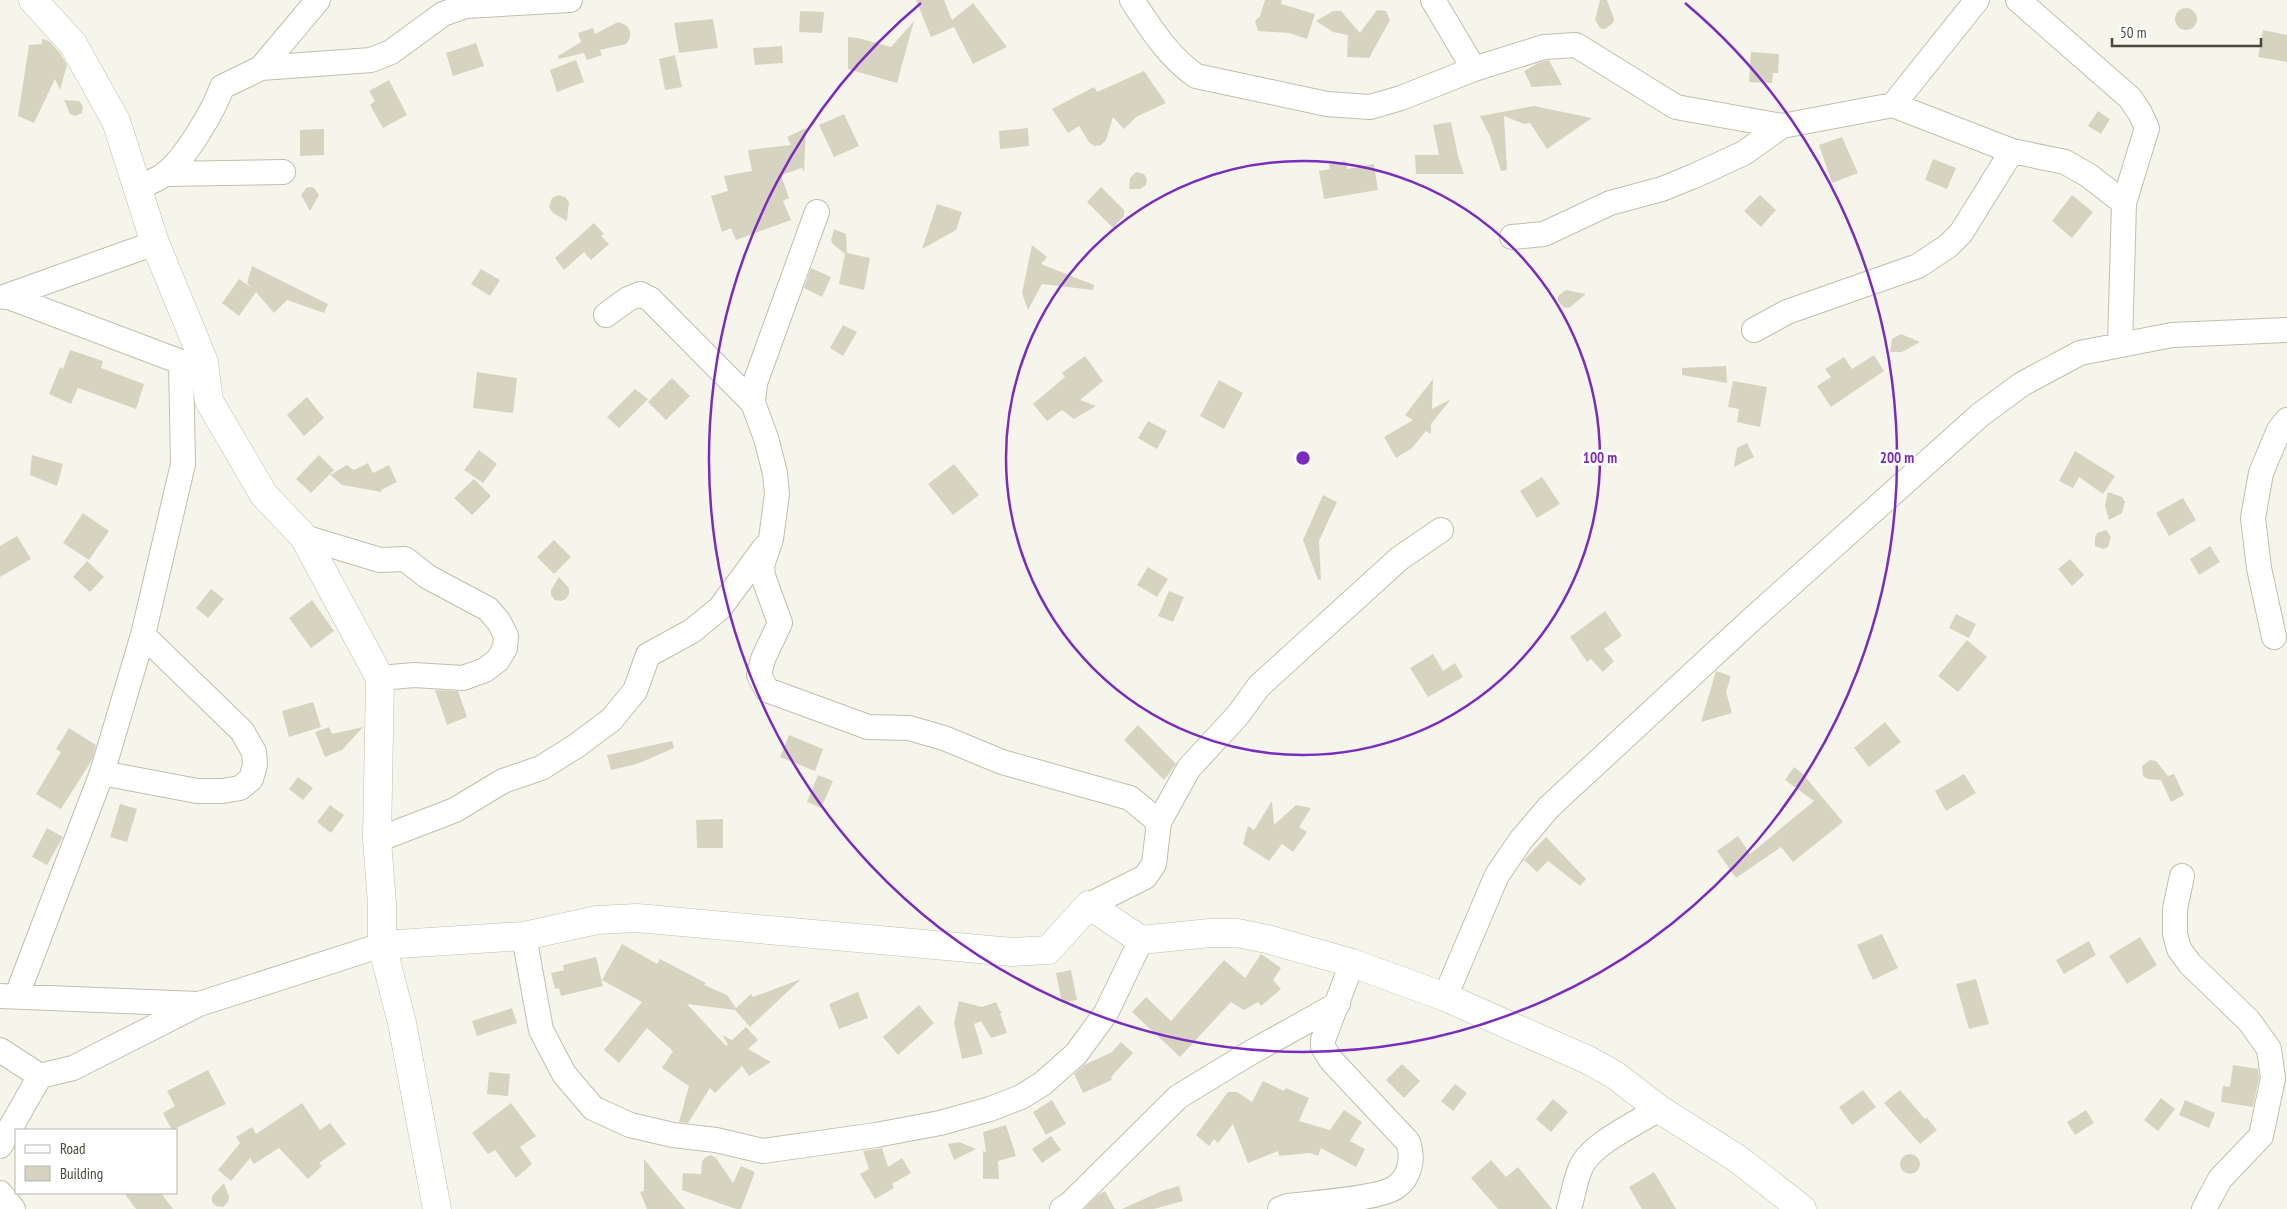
<svg xmlns="http://www.w3.org/2000/svg" width="2287" height="1209" font-family="'PT Sans Narrow',sans-serif">
	<rect width="100%" height="100%" fill="#f5f5eb"/>
	<path fill="#d6d4c1" d="M916,0H944L952,20L973,3L1007,47L973,64L954,27L931,37Z
		M1265,0H1282L1281,4L1315,14L1307,39L1289,33L1258,31L1255,21L1260,16Z
		M1600,0H1607L1614,19L1613,23L1605,29L1600,28L1595,20Z
		M2175 19a11 11 0 1 1 22 0a11 11 0 1 1-22 0Z
		M1377,10L1386,11L1390,20L1369,58L1347,57L1348,35L1333,32L1316,21L1333,11H1341L1360,33Z
		M800,11L824,12L822,33L799,32Z
		M713,19L718,48L679,53L674,23Z
		M914,21L897,83L848,69V37L858,38L891,47Z
		M618,22L626,25L630,31V38L626,44L600,50L602,55L587,60L584,53L559,59L558,56L581,42L578,33L593,28L595,34Z
		M2263,30L2287,35V62L2258,57Z
		M42,39L49,41L60,53L67,65L60,90L55,79L34,123L18,116L29,45L42,44Z
		M476,43L484,66L453,76L446,53Z
		M782,46L783,63L755,65L753,48Z
		M1751,52L1779,54L1778,73H1773L1772,83L1749,82Z
		M675,55L682,87L665,90L659,59Z
		M576,60L584,82L557,92L550,70Z
		M1549,60L1562,85L1532,87L1524,71L1538,63Z
		M1144,71L1166,103L1136,117L1124,129L1113,117L1106,140L1101,145L1094,146L1089,142L1079,126L1068,133L1052,109L1094,87L1097,92Z
		M389,80L407,115L383,128L370,105L375,101L369,91Z
		M64,100L79,101L83,106L82,113L75,116L70,114Z
		M1534,106L1592,118L1547,149L1530,123L1524,124L1504,116L1507,170L1501,171L1490,136L1480,116Z
		M2098,111L2110,119L2101,134L2088,126Z
		M844,114L859,146L834,157L819,125Z
		M1451,122L1458,156L1464,174H1416L1415,155H1439L1433,125Z
		M806,128L804,172L802,168L781,175L789,198L783,201L791,220L736,240L731,228L722,232L711,196L728,191L724,176L752,171L748,150L791,145L787,137Z
		M1028,128L1029,146L1000,149L999,131Z
		M324,129V155L300,156V130Z
		M1842,137L1858,173L1832,183L1819,145Z
		M1933,159L1956,168L1947,189L1925,180Z
		M1346,161L1347,169L1374,164L1378,190L1324,199L1319,171L1330,169L1329,164Z
		M1136,172L1144,174L1147,179L1146,185L1140,189H1129L1130,178Z
		M310,187L314,188L319,195L310,211L301,195L306,188Z
		M1101,187L1124,210V216L1113,228L1087,202Z
		M558,195L565,197L569,202L567,221L553,213L549,207L552,198Z
		M1760,195L1776,210L1761,227L1744,211Z
		M2072,195L2093,212L2072,238L2052,221Z
		M937,204L962,212L956,230L922,249Z
		M594,223L604,234L601,236L609,244L591,260L584,252L564,270L555,258Z
		M834,229L846,234L847,253L870,258L864,290L839,284L845,254L833,244L831,240Z
		M1032,245L1047,257L1041,264L1094,285L1093,290L1042,284L1028,310L1022,293Z
		M252,266L328,304L324,313L287,300L274,313L256,292L239,316L222,303L239,279L252,288L247,283Z
		M811,268L831,277L822,297L804,288Z
		M481,269L500,280L490,296L471,284Z
		M1566,290L1586,294L1570,307L1565,308L1558,301V296Z
		M843,325L857,332L843,356L830,348Z
		M1901,334L1920,342L1902,352H1890L1892,339Z
		M70,350L103,361L101,368L144,384L136,409L78,388L71,404L49,394L60,367L63,369Z
		M1874,355L1884,371L1831,407L1817,386L1831,377L1825,369L1844,357L1852,369Z
		M1085,356L1103,381L1080,400L1096,406L1074,419L1062,410L1047,421L1033,404L1065,377L1062,373Z
		M1726,366L1727,383L1682,375V368Z
		M477,372L517,378L513,413L473,408Z
		M672,378L690,396L666,420L648,402Z
		M1433,379L1432,409L1451,399L1431,424V434L1426,431L1412,448L1396,458L1384,437L1413,420L1405,415Z
		M1219,380L1243,393L1224,429L1200,416Z
		M1733,381L1767,387L1760,427L1737,422L1739,409L1728,407Z
		M635,389L648,399L619,428L607,417Z
		M307,397L324,418L304,436L287,415Z
		M1148,421L1167,431L1157,449L1138,438Z
		M1747,443L1754,457L1734,467L1737,448Z
		M479,450L497,464L483,483L464,470Z
		M2075,451L2115,476L2103,494L2079,477L2073,488L2059,481Z
		M32,455L63,464L57,486L30,475Z
		M319,455L334,470L311,493L296,479Z
		M368,463L373,473L389,465L397,482L381,490L382,492L342,485L330,475L347,465L354,470Z
		M954,464L979,495L953,515L928,484Z
		M1542,477L1560,504L1537,518L1520,491Z
		M474,479L491,496L472,515L454,498Z
		M2108,492L2122,497L2125,502L2122,513L2109,520L2105,506Z
		M1323,495L1337,502L1319,541L1321,579L1318,580L1303,540Z
		M2183,498L2196,520L2169,536L2156,513Z
		M83,513L109,531L89,560L63,543Z
		M2106,530L2111,537L2108,547L2103,549L2095,546V538L2097,533Z
		M17,536L31,559L0,577V546Z
		M554,540L571,557L554,574L537,557Z
		M2210,546L2220,562L2199,575L2190,559Z
		M2070,559L2084,575L2072,586L2058,569Z
		M87,561L104,577L90,592L73,577Z
		M1148,567L1168,579L1157,597L1137,585Z
		M559,577L569,588V594L566,599L561,601L555,600L551,595V590Z
		M211,589L224,599L208,618L196,608Z
		M1169,591L1184,597L1173,622L1158,616Z
		M312,600L334,631L311,648L289,618Z
		M1605,611L1622,636L1604,649L1614,661L1603,672L1591,659L1587,662L1570,637Z
		M1956,614L1976,624L1969,638L1949,628Z
		M1967,640L1987,657L1958,692L1938,676Z
		M1433,654L1443,671L1455,663L1463,677L1428,697L1410,668Z
		M1716,671L1731,676L1726,692L1732,713L1701,722Z
		M435,690L458,691L467,717L447,725Z
		M313,702L321,727L289,737L282,711Z
		M1885,722L1901,742L1869,767L1854,748Z
		M1138,725L1176,764L1164,780L1124,740Z
		M329,727L332,734L363,727L342,750L325,757L315,732Z
		M69,728L96,745L92,760L61,809L36,794L61,752L56,749Z
		M789,735L823,749L815,771L780,757Z
		M672,741L674,748L637,764L611,770L607,755Z
		M2150,760L2156,761L2168,776L2174,774L2184,795L2171,802L2161,780L2148,779L2143,776L2142,766Z
		M1794,767L1802,773L1843,822L1793,862L1781,847L1736,878L1717,851L1738,836L1750,854L1814,801L1785,780Z
		M1964,774L1976,793L1946,811L1935,791Z
		M818,775L833,781L821,808L807,802Z
		M298,777L313,788L303,800L289,789Z
		M1272,801L1274,825L1296,805L1311,808L1299,827L1307,832L1293,852L1282,844L1269,861L1243,844L1248,826L1254,830Z
		M120,804L137,809L127,842L110,837Z
		M330,805L344,815L331,833L317,822Z
		M723,819V848H697L696,820Z
		M47,828L63,837L47,865L32,857Z
		M1546,837L1586,879L1580,886L1548,861L1537,872L1524,860Z
		M1882,934L1898,968L1873,980L1857,945Z
		M2140,937L2157,965L2127,984L2109,956Z
		M2089,941L2096,955L2064,974L2056,960Z
		M622,944L657,964L660,959L706,983L704,985L727,995L736,1008L751,994L753,997L801,979L750,1027L735,1010L687,1004L726,1046L728,1044L722,1035L732,1040L746,1027L758,1040L748,1049L771,1062L749,1076L742,1066L715,1093L710,1088L688,1123L679,1122L689,1086L662,1068L673,1051L647,1028L619,1063L604,1050L642,1002L602,980Z
		M1261,954L1281,968L1273,980L1281,989L1261,1006L1258,1002L1244,1010L1231,1002L1180,1057L1132,1012L1146,997L1171,1021L1224,960L1245,978Z
		M596,957L603,986L561,996L559,988L555,989L551,973L564,970L563,965Z
		M1071,970L1077,1000L1062,1003L1056,973Z
		M1976,979L1989,1024L1969,1029L1956,984Z
		M858,992L868,1018L839,1029L829,1004Z
		M959,1001L982,1007L996,1002L1000,1011L1003,1012L1000,1013L1007,1033L991,1038L981,1021L974,1024L983,1054L962,1059L954,1023Z
		M919,1005L934,1023L898,1055L883,1037Z
		M512,1008L517,1023L477,1036L472,1021Z
		M1121,1042L1133,1053L1111,1077L1112,1080L1083,1093L1074,1074L1084,1065L1112,1052Z
		M1402,1064L1420,1081L1404,1098L1386,1080Z
		M2233,1065L2258,1069L2259,1078L2253,1107L2221,1102L2223,1086L2230,1087Z
		M208,1070L226,1104L172,1130L163,1113L175,1106L167,1091Z
		M489,1072L510,1074L508,1096L487,1094Z
		M1263,1081L1284,1091L1286,1088L1309,1098L1299,1121L1330,1130L1344,1110L1362,1122L1350,1141L1365,1149L1356,1167L1321,1148L1318,1156L1310,1153L1279,1156L1278,1151L1248,1163L1233,1124L1218,1143L1214,1139L1209,1146L1196,1135L1228,1092H1237L1252,1102Z
		M1455,1084L1467,1093L1453,1111L1441,1101Z
		M1863,1090L1876,1107L1852,1125L1839,1107Z
		M1900,1090L1925,1119L1927,1118L1937,1130L1920,1144L1884,1103Z
		M2161,1098L2175,1109L2158,1131L2144,1120Z
		M1553,1099L1568,1112L1551,1132L1536,1119Z
		M1052,1100L1066,1124L1046,1135L1033,1112Z
		M2185,1100L2215,1113L2209,1128L2179,1115Z
		M302,1103L320,1130L330,1123L346,1144L319,1163L322,1166L308,1179L279,1148L254,1164L250,1158L231,1181L218,1170L240,1143L236,1137L252,1127L256,1134Z
		M511,1103L536,1136L520,1147L532,1164L516,1178L495,1150L488,1154L472,1133Z
		M2086,1110L2094,1123L2075,1135L2067,1122Z
		M1006,1125L1016,1156L998,1161L999,1179H983V1151L986,1152L983,1132Z
		M1051,1136L1061,1150L1042,1163L1032,1149Z
		M959,1142L976,1149L954,1160L948,1144Z
		M882,1148L888,1167L902,1158L911,1173L892,1184L894,1188L875,1199L860,1174L869,1169L863,1151Z
		M1900 1164a10 10 0 1 1 20 0a10 10 0 1 1-20 0Z
		M711,1155L716,1158L733,1183L741,1166L755,1172L741,1209H736L682,1190L683,1173L701,1174L702,1161L706,1157Z
		M644,1159L685,1209H647L640,1192L644,1191Z
		M1491,1160L1506,1177L1518,1167L1552,1209H1498L1471,1178Z
		M1654,1172L1676,1209H1642L1629,1187Z
		M224,1183L229,1197L228,1202L223,1207L216,1206L212,1202V1196Z
		M1179,1186L1183,1201L1154,1209H1122L1162,1191Z
		M1105,1191L1115,1209H1084L1098,1195Z
		M124,1193H161L173,1209H136Z"/>
	<g fill="none" stroke-linecap="round" stroke-linejoin="round">
		<g stroke="#c0bfae" stroke-width="26">
			<path id="minor" d="M1132,0C1151,29 1168,56 1196,76L1327,104L1370,107L1401,98L1474,69
				M1433,0L1474,69L1544,47L1576,45L1676,107L1782,126L1893,105L1977,0
				M2018,0L2130,98L2140,113L2147,128L2124,203L2120,345
				M261,68L371,60L391,52L443,14L466,6L570,0
				M1893,105L2012,151L2065,162L2088,175L2124,203
				M165,174L283,172
				M137,188C146,184 157,180 165,174C185,159 214,110 222,87L261,68L318,0
				M1512,237L1544,234L1610,203L1662,189L1694,176L1744,153L1782,126
				M4,297L155,243
				M9,297L181,362
				M606,315L628,299L640,294L650,299L753,403L766,438L775,473L777,494L771,539L762,565L763,576L780,623L763,659L759,675L767,690L868,727L909,728L944,738L1002,762L1130,798L1159,822
				M1754,330L1787,312L1918,266L1948,246L1961,233L2012,151
				M753,403L755,383L817,212
				M304,537L380,560L405,559L428,577L488,609L499,622L506,636L505,648L498,660L485,670L463,678L414,675L380,678
				M2274,637L2259,568L2253,518L2261,473L2279,430L2287,420
				M102,773L197,791H223L240,788L251,779L255,765L254,752L242,731L143,635
				M377,840L455,810L503,781L541,768L576,746L611,720L635,691L648,655L692,631L720,608L765,547
				M2182,876L2175,909V934L2179,949L2190,964L2249,1021L2269,1049L2273,1078L2261,1136L2220,1179L2204,1209
				M1089,905L1145,877L1154,864L1159,822L1189,768L1238,715L1259,686L1400,558L1441,530
				M524,936L541,1030L564,1074L593,1108L630,1125L673,1135L716,1140L763,1151L876,1135L940,1123L990,1109L1021,1097L1042,1084L1076,1054L1106,1013L1141,940
				M17,995L102,773L143,635L183,464L181,362H204
				M0,996L198,1004
				M1445,997L1497,875L1521,840L1549,807L1750,621L1980,415L2022,384L2080,353L2172,335L2287,330
				M0,1050L40,1076L73,1068L199,1004L382,945
				M0,1146L40,1076
				M0,1193L13,1209
				M1062,1209L1071,1203L1178,1097L1250,1053L1338,1004
				M1280,1209L1288,1206C1311,1203 1380,1199 1396,1187C1410,1177 1414,1158 1408,1142L1331,1060L1323,1047V1040L1352,963
				M1569,1209C1573,1196 1575,1180 1581,1167C1591,1144 1637,1123 1659,1109"/>
		</g>
		<g stroke="#c0bfae" stroke-width="29">
			<path id="tertiary" d="M33,0L73,44L116,121L155,243L204,362L209,401L264,495L304,537L380,678L377,840L382,904V945L402,1023L437,1209
				M382,945L524,936L597,920L637,918L1012,952L1048,950L1089,905L1141,940L1210,933H1237L1267,939L1352,963L1445,997L1588,1060L1615,1075L1659,1109L1738,1159L1802,1209"/>
		</g>
		<use href="#minor" stroke="#fff" stroke-width="24"/>
		<use href="#tertiary" stroke="#fff" stroke-width="28"/>
	</g>
	<g fill="none" stroke="#7b2cbf" stroke-width="2.5">
		<circle cx="1303" cy="458" r="297"/>
		<path d="M1685 3A594 594 0 1 1 921 3"/>
	</g>
	<circle cx="1303" cy="458" r="8" fill="#7b2cbf" stroke="#fff" stroke-width="2.5"/>
	<g font-size="15" text-anchor="middle" font-weight="bold" fill="#7b2cbf" stroke="#fff" stroke-width="5" stroke-linejoin="round" paint-order="stroke">
		<text x="1600" y="463">100 m</text>
		<text x="1897" y="463">200 m</text>
	</g>
	<rect x="15" y="1129" width="162" height="65" fill="#ffffff" stroke="#b6b5b0"/>
	<rect x="25" y="1145" width="25" height="8" fill="#ffffff" stroke="#b6b5b0"/>
	<text x="60" y="1154" font-size="15" fill="#494739">Road</text>
	<rect x="25" y="1166" width="25" height="15" fill="#d6d4c1" stroke="#b6b5b0"/>
	<text x="60" y="1179" font-size="15" fill="#494739">Building</text>
	<path d="M2112 38v8h149v-8" fill="none" stroke="#494739" stroke-width="2.5"/>
	<text x="2120" y="38" font-size="15" fill="#494739" stroke="#ffffff" stroke-width="4" paint-order="stroke">50 m</text>
</svg>
